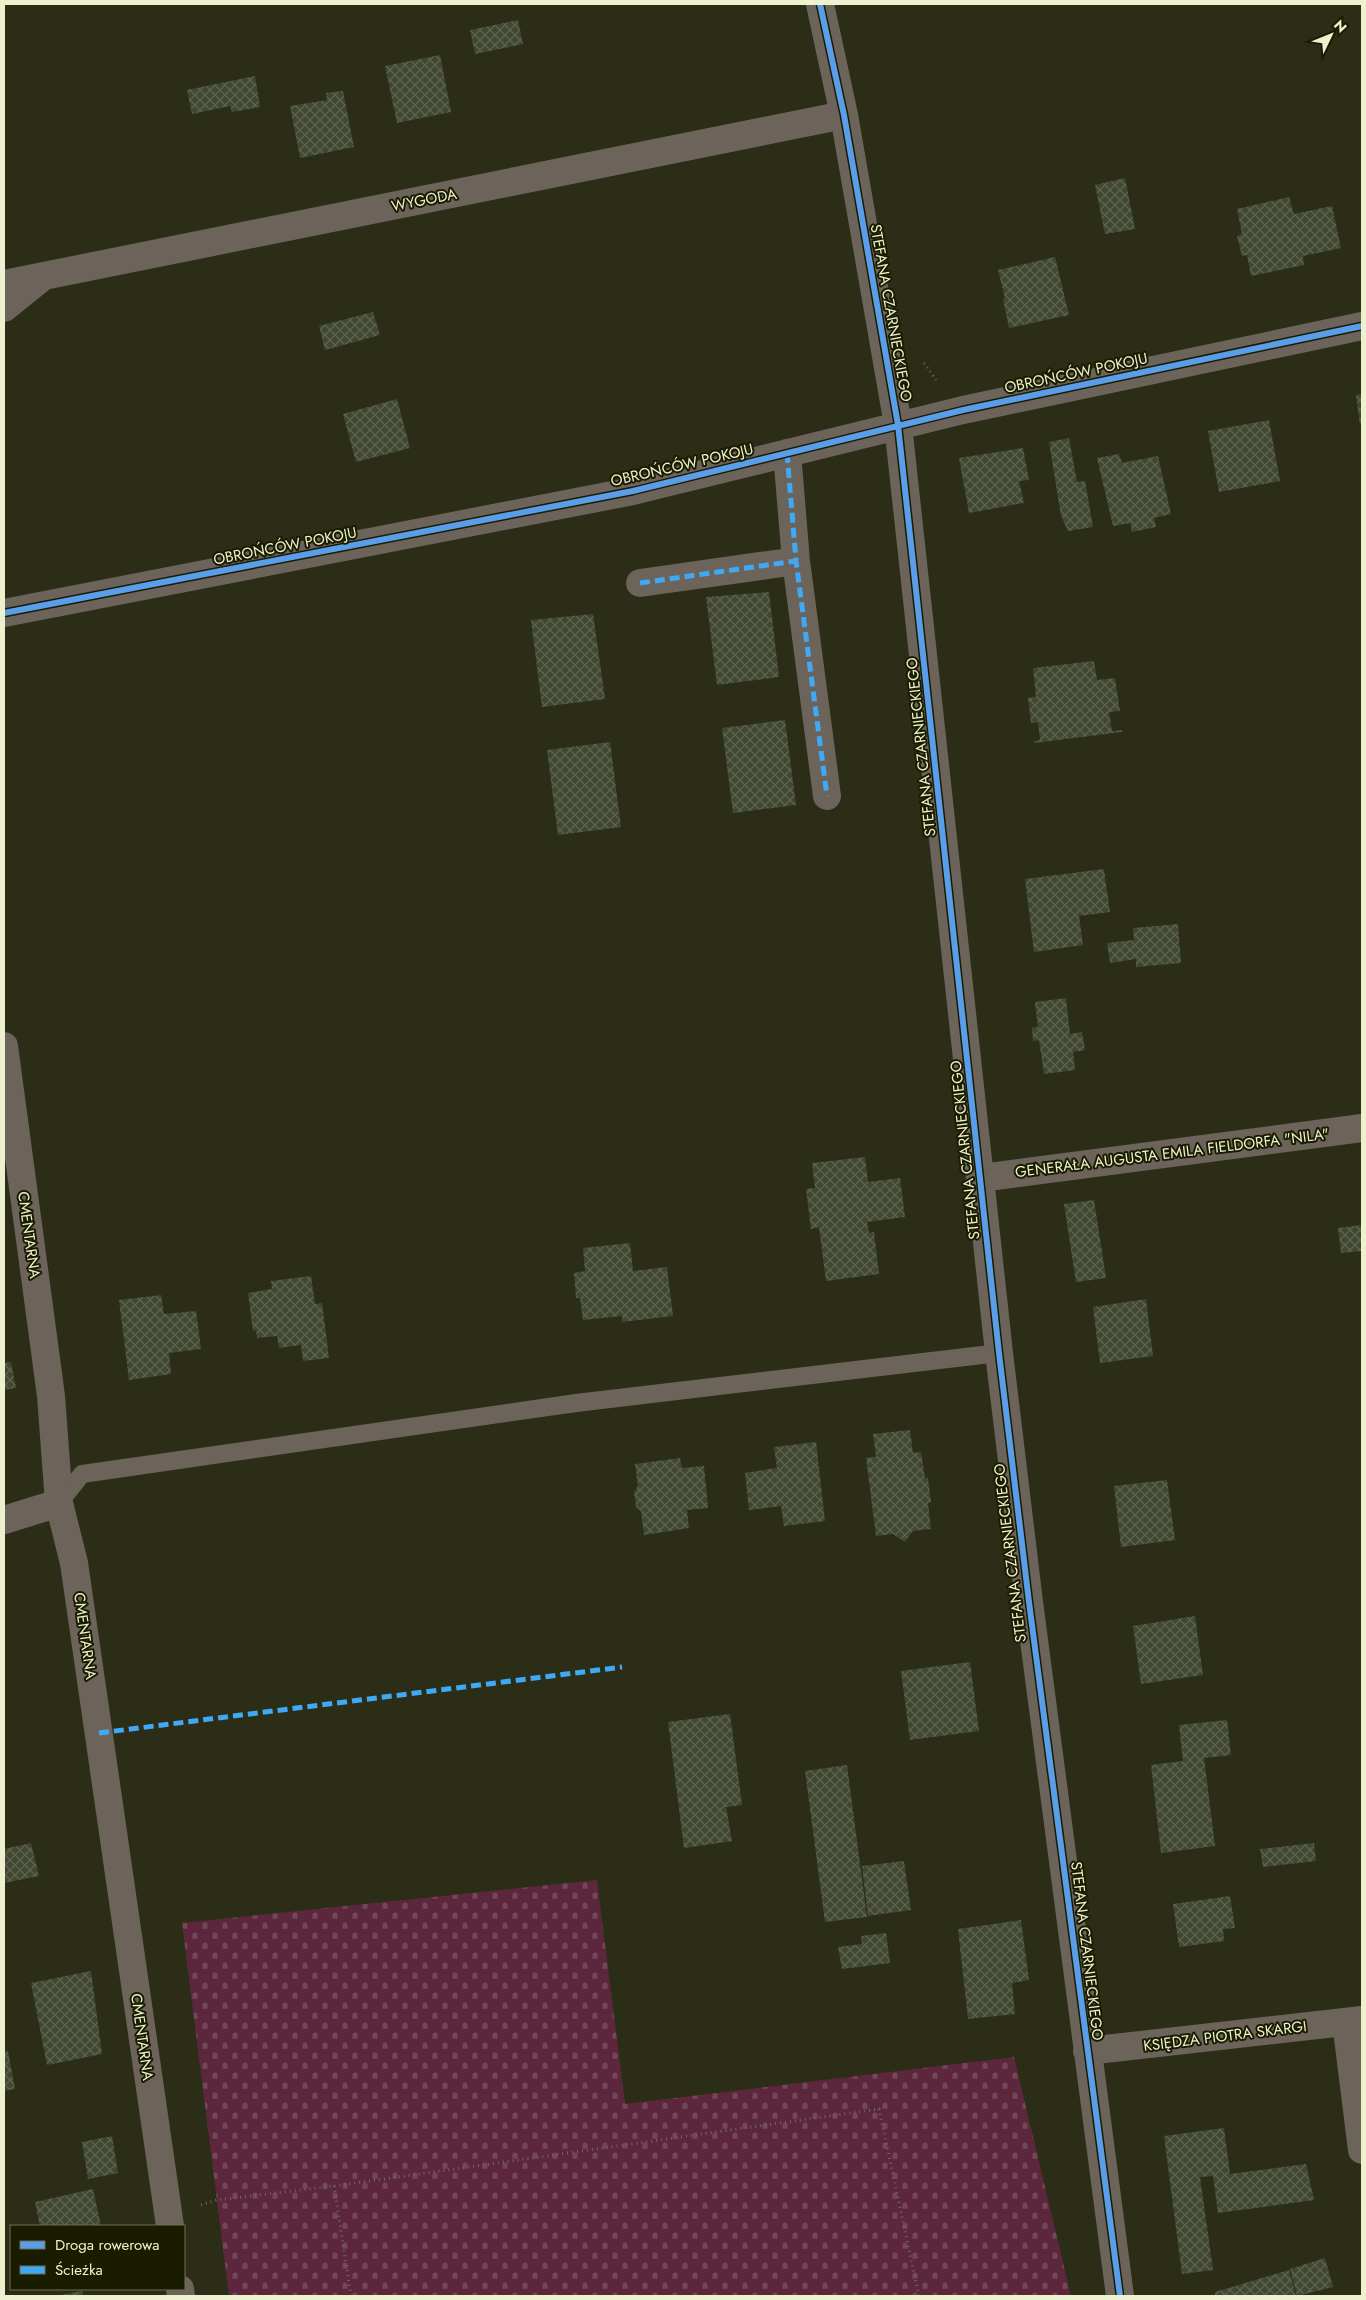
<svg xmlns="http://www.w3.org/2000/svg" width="1366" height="2300" font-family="Jost,sans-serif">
	<defs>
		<pattern id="cemetery-stones" width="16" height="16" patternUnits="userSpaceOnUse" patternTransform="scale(1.25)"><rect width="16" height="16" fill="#5c273d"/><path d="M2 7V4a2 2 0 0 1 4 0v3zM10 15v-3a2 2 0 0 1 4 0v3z" fill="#744758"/></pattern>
		<pattern id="building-cross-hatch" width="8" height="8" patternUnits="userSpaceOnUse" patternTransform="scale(1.25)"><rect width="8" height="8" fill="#414832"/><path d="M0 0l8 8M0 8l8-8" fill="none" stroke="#5d634e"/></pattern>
	</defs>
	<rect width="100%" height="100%" fill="#2b2d17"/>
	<path fill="url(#cemetery-stones)" d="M597,1880L625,2104L1014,2057L1071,2296H229L182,1923Z"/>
	<path fill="url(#building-cross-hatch)" d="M518,20L523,44L475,54L470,30Z
		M440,55L451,112L397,123L385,66Z
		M255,76L260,107L232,112L230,106L192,114L187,90Z
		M343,91L354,147L300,158L290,106L327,100L326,93Z
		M1125,178L1135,229L1105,234L1095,185Z
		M1289,197L1294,214L1332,206L1341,248L1303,256L1304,265L1251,276L1247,255L1242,256L1237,236L1242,234L1237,209Z
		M1055,257L1069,315L1009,328L1003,299L1005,298L998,270Z
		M373,312L380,335L325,350L319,326Z
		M1362,394V424L1360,425L1356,395Z
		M397,399L410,448L356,462L343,414Z
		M1269,420L1280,481L1219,492L1208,431Z
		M1069,438L1077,482L1085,481L1093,527L1068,531L1061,516L1049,442Z
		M1023,448L1029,480L1019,481L1024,503L969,513L959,458Z
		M1119,454L1122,463L1158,456L1171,514L1154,518L1156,527L1132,532L1130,523L1113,526L1097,458Z
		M769,592L779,677L717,685L706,597Z
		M593,614L605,699L542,707L531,620Z
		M1094,661L1097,680L1115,678L1120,711L1109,712L1112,731L1122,730V732L1034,743V741L1040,740L1038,722L1031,723L1028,698L1036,697L1033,668Z
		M785,720L796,805L733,813L722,728Z
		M610,742L621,827L558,835L547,750Z
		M1104,869L1110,912L1079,916L1083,945L1034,952L1025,879Z
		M1178,924L1181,963L1136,967V959L1110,963L1107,943L1134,940L1133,928Z
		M1066,998L1070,1034L1082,1032L1085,1050L1073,1052L1075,1070L1044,1074L1039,1040L1033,1041L1032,1028L1038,1027L1035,1002Z
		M865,1157L868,1182L900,1178L905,1217L867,1222L869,1233L874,1232L879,1274L826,1281L819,1227L811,1229L806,1189L815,1188L812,1163Z
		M1094,1200L1106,1278L1076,1282L1064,1204Z
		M1362,1225V1251L1341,1253L1338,1228Z
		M630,1243L633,1271L667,1267L673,1316L622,1322V1316L583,1320L580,1298H576L574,1273L585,1271L583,1248Z
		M311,1276L315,1304L322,1303L329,1358L303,1361L301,1345L279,1348L277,1336L257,1338L256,1330L253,1331L248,1293L272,1289L271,1281Z
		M161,1295L164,1314L196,1311L201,1349L169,1353L171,1374L129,1380L119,1300Z
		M1146,1299L1153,1356L1100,1363L1093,1307Z
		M11,1362L16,1388L4,1390V1363Z
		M910,1430L913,1453L921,1452L925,1478H928L931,1502L928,1503L931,1529L913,1531L905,1542L893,1534L876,1536L866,1458L876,1457L873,1434Z
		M816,1442L825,1521L784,1526L781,1506L749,1510L745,1473L777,1468L774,1447Z
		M680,1458L682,1468L704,1466L708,1508L687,1510L689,1528L644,1535L641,1511L636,1507L634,1492L638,1486L635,1464Z
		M1167,1480L1175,1540L1121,1547L1114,1486Z
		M1195,1616L1203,1675L1141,1684L1133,1626Z
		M970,1662L979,1731L910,1740L901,1671Z
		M730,1714L742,1805L726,1807L732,1841L684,1848L668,1722Z
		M1227,1720L1231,1755L1204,1758L1215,1846L1161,1853L1151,1765L1183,1761L1179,1725Z
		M847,1765L867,1917L825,1922L805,1771Z
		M31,1843L39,1876L4,1883V1849Z
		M1314,1843L1316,1861L1263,1867L1260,1849Z
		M904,1861L911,1910L868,1916L862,1866Z
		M1230,1896L1235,1928L1223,1929L1224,1941L1179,1947L1173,1904Z
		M1021,1920L1029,1980L1012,1983L1015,2014L968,2019L958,1929Z
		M886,1933L890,1963L842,1969L838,1947L862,1944L861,1936Z
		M91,1971L102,2054L47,2065L31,1983Z
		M8,2051L15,2089L4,2091V2052Z
		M1224,2128L1230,2174L1306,2164L1314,2200L1218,2213L1213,2176L1200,2177L1213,2270L1182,2274L1164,2136Z
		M112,2136L118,2173L88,2179L82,2142Z
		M93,2189L101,2226H40L35,2202Z
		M1325,2258L1333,2287L1297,2296L1290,2269Z
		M1289,2270L1296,2296H1215V2292Z
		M82,2291L83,2296H61V2295Z"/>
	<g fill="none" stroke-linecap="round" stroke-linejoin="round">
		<path stroke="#6d685d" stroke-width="3" stroke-dasharray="1 4" stroke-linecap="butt" d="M924,363L936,380
			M334,2186L351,2296
			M201,2205L217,2200L334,2186L879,2109L919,2296"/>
		<path stroke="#6c635b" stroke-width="18" d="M59,1503L82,1474L576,1403L999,1353"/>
		<path stroke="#6c635b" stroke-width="28" d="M820,4L844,115L898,425L999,1353L1029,1602L1120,2296
			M4,284L844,115
			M4,308L40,279
			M787,453L796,561L827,796
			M640,583L796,561
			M4,613L633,491L963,410L1362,326
			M4,1046L51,1396L59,1503L74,1563L170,2226
			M981,1178L1362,1128
			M4,1520L59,1503
			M1346,2022L1362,2150
			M1087,2051L1362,2020
			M180,2289L181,2296"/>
		<path stroke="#3fa9f5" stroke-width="5" stroke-dasharray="10 5" stroke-linecap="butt" d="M787,453L796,561L827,796
			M640,583L796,561
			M99,1733L622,1667"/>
		<g stroke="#1a1c00" stroke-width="9">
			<path id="cycleway" d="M820,4L844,115L898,425L999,1353L1029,1602L1120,2296
				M4,613L633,491L963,410L1362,326"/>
		</g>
		<use href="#cycleway" stroke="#5a9eea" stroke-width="6"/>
	</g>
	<g text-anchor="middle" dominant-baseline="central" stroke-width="4" stroke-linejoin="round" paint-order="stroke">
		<g font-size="15" fill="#edf1cd" stroke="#1a1c00">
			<text transform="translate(424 200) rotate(-11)">WYGODA</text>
			<text transform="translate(891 313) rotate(80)">STEFANA CZARNIECKIEGO</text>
			<text transform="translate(1076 373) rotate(-12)">OBROŃCÓW POKOJU</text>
			<text transform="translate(682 465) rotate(-13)">OBROŃCÓW POKOJU</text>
			<text transform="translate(285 546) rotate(-11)">OBROŃCÓW POKOJU</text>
			<text transform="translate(921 747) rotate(-96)">STEFANA CZARNIECKIEGO</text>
			<text transform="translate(965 1150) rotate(-96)">STEFANA CZARNIECKIEGO</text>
			<text transform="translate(1172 1153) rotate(-7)">GENERAŁA AUGUSTA EMILA FIELDORFA "NILA"</text>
			<text transform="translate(29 1235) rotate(82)">CMENTARNA</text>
			<text transform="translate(1010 1553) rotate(-97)">STEFANA CZARNIECKIEGO</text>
			<text transform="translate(85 1636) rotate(82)">CMENTARNA</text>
			<text transform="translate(1087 1951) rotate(83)">STEFANA CZARNIECKIEGO</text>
			<text transform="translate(1225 2036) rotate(-7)">KSIĘDZA PIOTRA SKARGI</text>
			<text transform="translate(142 2037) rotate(82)">CMENTARNA</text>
		</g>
	</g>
	<rect width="1366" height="2300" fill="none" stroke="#edf1cd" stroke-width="10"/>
	<rect x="10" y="2225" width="175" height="65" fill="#1a1c00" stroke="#6e7152"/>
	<rect x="20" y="2241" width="25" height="8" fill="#5a9eea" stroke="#6e7152"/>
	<text x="55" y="2250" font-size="15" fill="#edf1cd">Droga rowerowa</text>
	<rect x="20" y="2266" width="25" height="8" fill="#3fa9f5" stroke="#6e7152"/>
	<text x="55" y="2275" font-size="15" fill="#edf1cd">Ścieżka</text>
	<g transform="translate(1331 35) rotate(47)" stroke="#1a1c00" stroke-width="4" paint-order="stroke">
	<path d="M0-4L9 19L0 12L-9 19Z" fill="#edf1cd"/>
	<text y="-8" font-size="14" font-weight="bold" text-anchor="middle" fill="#edf1cd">N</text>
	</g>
</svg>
